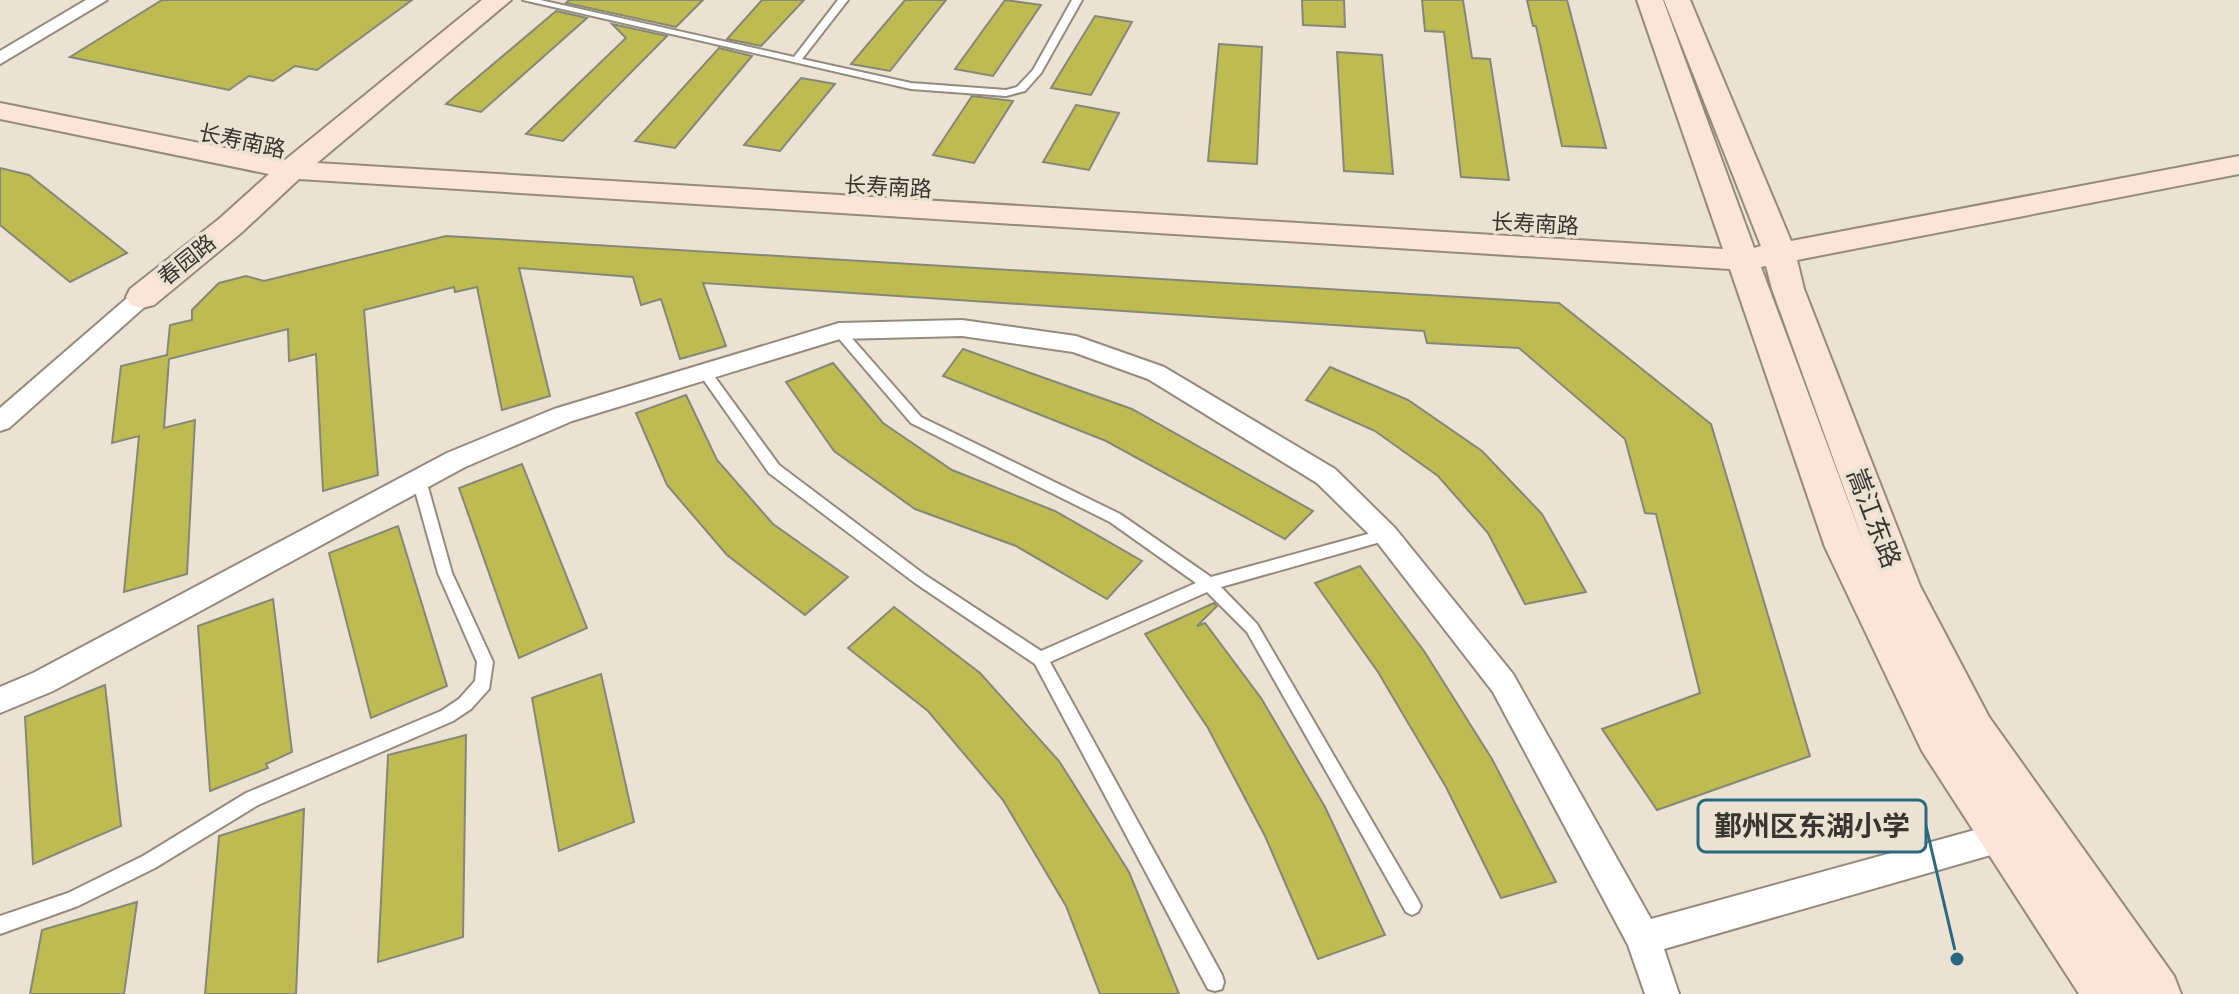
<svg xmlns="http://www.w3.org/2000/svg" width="2239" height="994" viewBox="0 0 2239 994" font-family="Cabin,'Noto Sans SC',sans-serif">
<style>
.building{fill:#bdbb52;stroke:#878778;stroke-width:2}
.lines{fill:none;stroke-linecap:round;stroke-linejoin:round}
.lane-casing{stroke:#948b7d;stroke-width:4}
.street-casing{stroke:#948b7d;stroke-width:4}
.secondary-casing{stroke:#948b7d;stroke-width:4}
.lane{fill:#fff;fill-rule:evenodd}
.street{fill:#fff;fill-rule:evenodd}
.secondary{fill:#fbe5d8;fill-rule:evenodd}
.labels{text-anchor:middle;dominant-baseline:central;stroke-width:7;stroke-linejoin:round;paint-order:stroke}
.far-street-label{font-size:22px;fill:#39352f;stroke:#ebe2d3}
.street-label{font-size:26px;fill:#39352f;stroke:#ebe2d3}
.leader{fill:none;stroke:#29687e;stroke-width:3}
.callout-dot{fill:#29687e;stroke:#ebe2d3;stroke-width:3}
.callout{fill:#ebe2d3;stroke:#29687e;stroke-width:3}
.callout-label{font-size:28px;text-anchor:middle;font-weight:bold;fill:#39352f}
</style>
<rect width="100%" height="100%" fill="#ebe2d3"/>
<g class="building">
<path d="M162,0h250l-95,70 -22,-4 -22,15 -24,-5 -20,14 -159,-33z"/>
<path d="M569,0h134l-27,27 -110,-24z"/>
<path d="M762,0h42l-43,46 -34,-7z"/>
<path d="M905,0h41l-56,71 -39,-7z"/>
<path d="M1005,0l36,5 -48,71 -38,-7z"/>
<path d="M1302,0h42l1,27 -42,-2z"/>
<path d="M1422,0h41l9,58 18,1 19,121 -48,-3 -17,-145 -19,-1z"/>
<path d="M1527,0h40l39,148 -44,-2 -26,-120h-3z"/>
<path d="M556,11l31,7 -106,94 -35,-8z"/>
<path d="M1095,16l37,6 -41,73 -40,-7z"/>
<path d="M612,24l55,12 -104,105 -37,-7 100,-96z"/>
<path d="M1219,44l43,3 -5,117 -49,-3z"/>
<path d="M719,48l33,8 -77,92 -40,-7z"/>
<path d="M1337,52l45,3 11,119 -49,-3z"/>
<path d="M801,78l34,6 -55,67 -36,-6z"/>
<path d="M972,96l41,5 -39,62 -41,-8z"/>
<path d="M1076,105l43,8 -30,57 -46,-8z"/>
<path d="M0,168l29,7 98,78 -57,29 -70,-57z"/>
<path d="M446,236l1113,67 152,121 99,332 -153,54 -55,-81 98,-36 -44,-179 -11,-1 -20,-74 -106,-91 -92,-5 -3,-12 -721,-48 23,63 -46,13 -19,-60 -20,6 -8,-28 -114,-9 31,128 -48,14 -25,-123 -22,5 -1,-5 -90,23 14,165 -55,16 -7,-137 -27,7 -1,-32 -119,30 -5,69 31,-8 -8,154 -63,18 15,-156 -27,7 9,-77 46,-11 3,-30 22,-5v-10l27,-27 27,-7 18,5z"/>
<path d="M963,349l169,60 181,102 -28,28 -179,-98 -163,-65z"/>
<path d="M833,363l50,60 69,47 103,41 87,50 -35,38 -91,-53 -101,-37 -81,-58 -48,-69z"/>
<path d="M1330,367l78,33 74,51 60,63 44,78 -61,12 -37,-71 -50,-57 -63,-45 -69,-31z"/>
<path d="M686,395l31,65 56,64 75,53 -43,38 -78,-60 -60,-70 -31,-72z"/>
<path d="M522,464l65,164 -68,30 -60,-170z"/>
<path d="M398,526l49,160 -76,32 -42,-165z"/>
<path d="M1360,566l64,85 68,108 64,123 -55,16 -55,-111 -68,-115 -63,-89z"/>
<path d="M273,599l19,153 -26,12 2,4 -58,23 -12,-165z"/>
<path d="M1214,603l3,3 -20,20 8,-3 56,75 64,109 60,128 -67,24 -53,-123 -57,-108 -63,-94z"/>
<path d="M894,607l86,66 79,88 70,111 50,122h-79l-34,-88 -63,-106 -75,-89 -80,-63z"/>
<path d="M601,674l33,148 -75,29 -27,-153z"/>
<path d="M105,685l16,141 -88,38 -8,-147z"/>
<path d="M466,735l-3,202 -85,25 10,-207z"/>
<path d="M304,809l-8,185h-91l14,-158z"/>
<path d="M137,902l-13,92h-94l12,-64z"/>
</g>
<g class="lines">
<defs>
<g id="lane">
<path d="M523,0h17l254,57 44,-57h10l-46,59 109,24 95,7 11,-3 16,-17 39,-70h10l-41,73 -16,18 -19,5 -95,-7z"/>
<path d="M839,327l4,1 78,89 199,97 91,63 175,-48 5,2 2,4 -2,4 -170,48 36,37 161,276 3,6 -3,6 -6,3 -6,-3 -159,-280 -40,-40 -157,70 172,313 2,7 -2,7 -7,2 -7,-2 -173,-325 -120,-81 -146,-110 -71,-101 1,-3h10l70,96 146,110 116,76 155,-68 -86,-61 -199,-99 -76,-89 -2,-3 2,-3z"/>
<path d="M419,475l7,5 26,93 41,89 -4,27 -18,20 -18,12 -195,84 -103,63 -77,38 -78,28v-18l68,-23 75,-37 103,-63 195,-82 18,-12 16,-18 2,-19 -39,-89 -26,-93z"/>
</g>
<g id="street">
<path d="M86,0h21l-107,64v-13z"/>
<path d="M142,290l8,2 3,5 -3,5 -141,126 -9,3v-23l134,-116z"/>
<path d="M962,320l114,16 88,31 171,102 60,59 118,146 138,245 353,-97 11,4 5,11 -5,11 -351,101 15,45h-34l-17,-49 -135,-253 -116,-150 -60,-59 -169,-104 -75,-27 -111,-16 -122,3 -268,82 -107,46 -412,224 -53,22v-26l33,-14 414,-220 107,-44 285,-86z"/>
</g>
<path id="secondary" d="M482,0h29l-194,163 1406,86 -86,-249h26l91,248 7,-2 -97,-246h26l101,241 448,-85v18l-442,86 7,29 116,297 69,131 185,259 7,18h-102l-157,-243 -97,-204 -95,-278 -1431,-90 -58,54 -87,72 -12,3 -12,-3 -4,-8 4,-8 89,-70 50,-45 -269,-55v-16l285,57zM1766,266l6,23 94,260 -105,-282z"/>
</defs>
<use href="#lane" class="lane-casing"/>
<use href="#street" class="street-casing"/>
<use href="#secondary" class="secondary-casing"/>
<use href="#lane" class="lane"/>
<use href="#street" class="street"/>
<use href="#secondary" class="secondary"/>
</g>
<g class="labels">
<g class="far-street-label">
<text transform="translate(242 141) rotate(12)">长寿南路</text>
<text transform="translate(888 187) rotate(3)">长寿南路</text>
<text transform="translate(1535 224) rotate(3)">长寿南路</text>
<text transform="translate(187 260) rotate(-39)">春园路</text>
</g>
<g class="street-label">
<text transform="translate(1874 518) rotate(69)">嵩江东路</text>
</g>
</g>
<path class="leader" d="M1957 959L1926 826"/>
<circle class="callout-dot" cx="1957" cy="959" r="8"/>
<rect class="callout" x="1698" y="800" width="228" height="52" rx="8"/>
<g class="callout-label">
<text x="1812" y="836">鄞州区东湖小学</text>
</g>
</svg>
